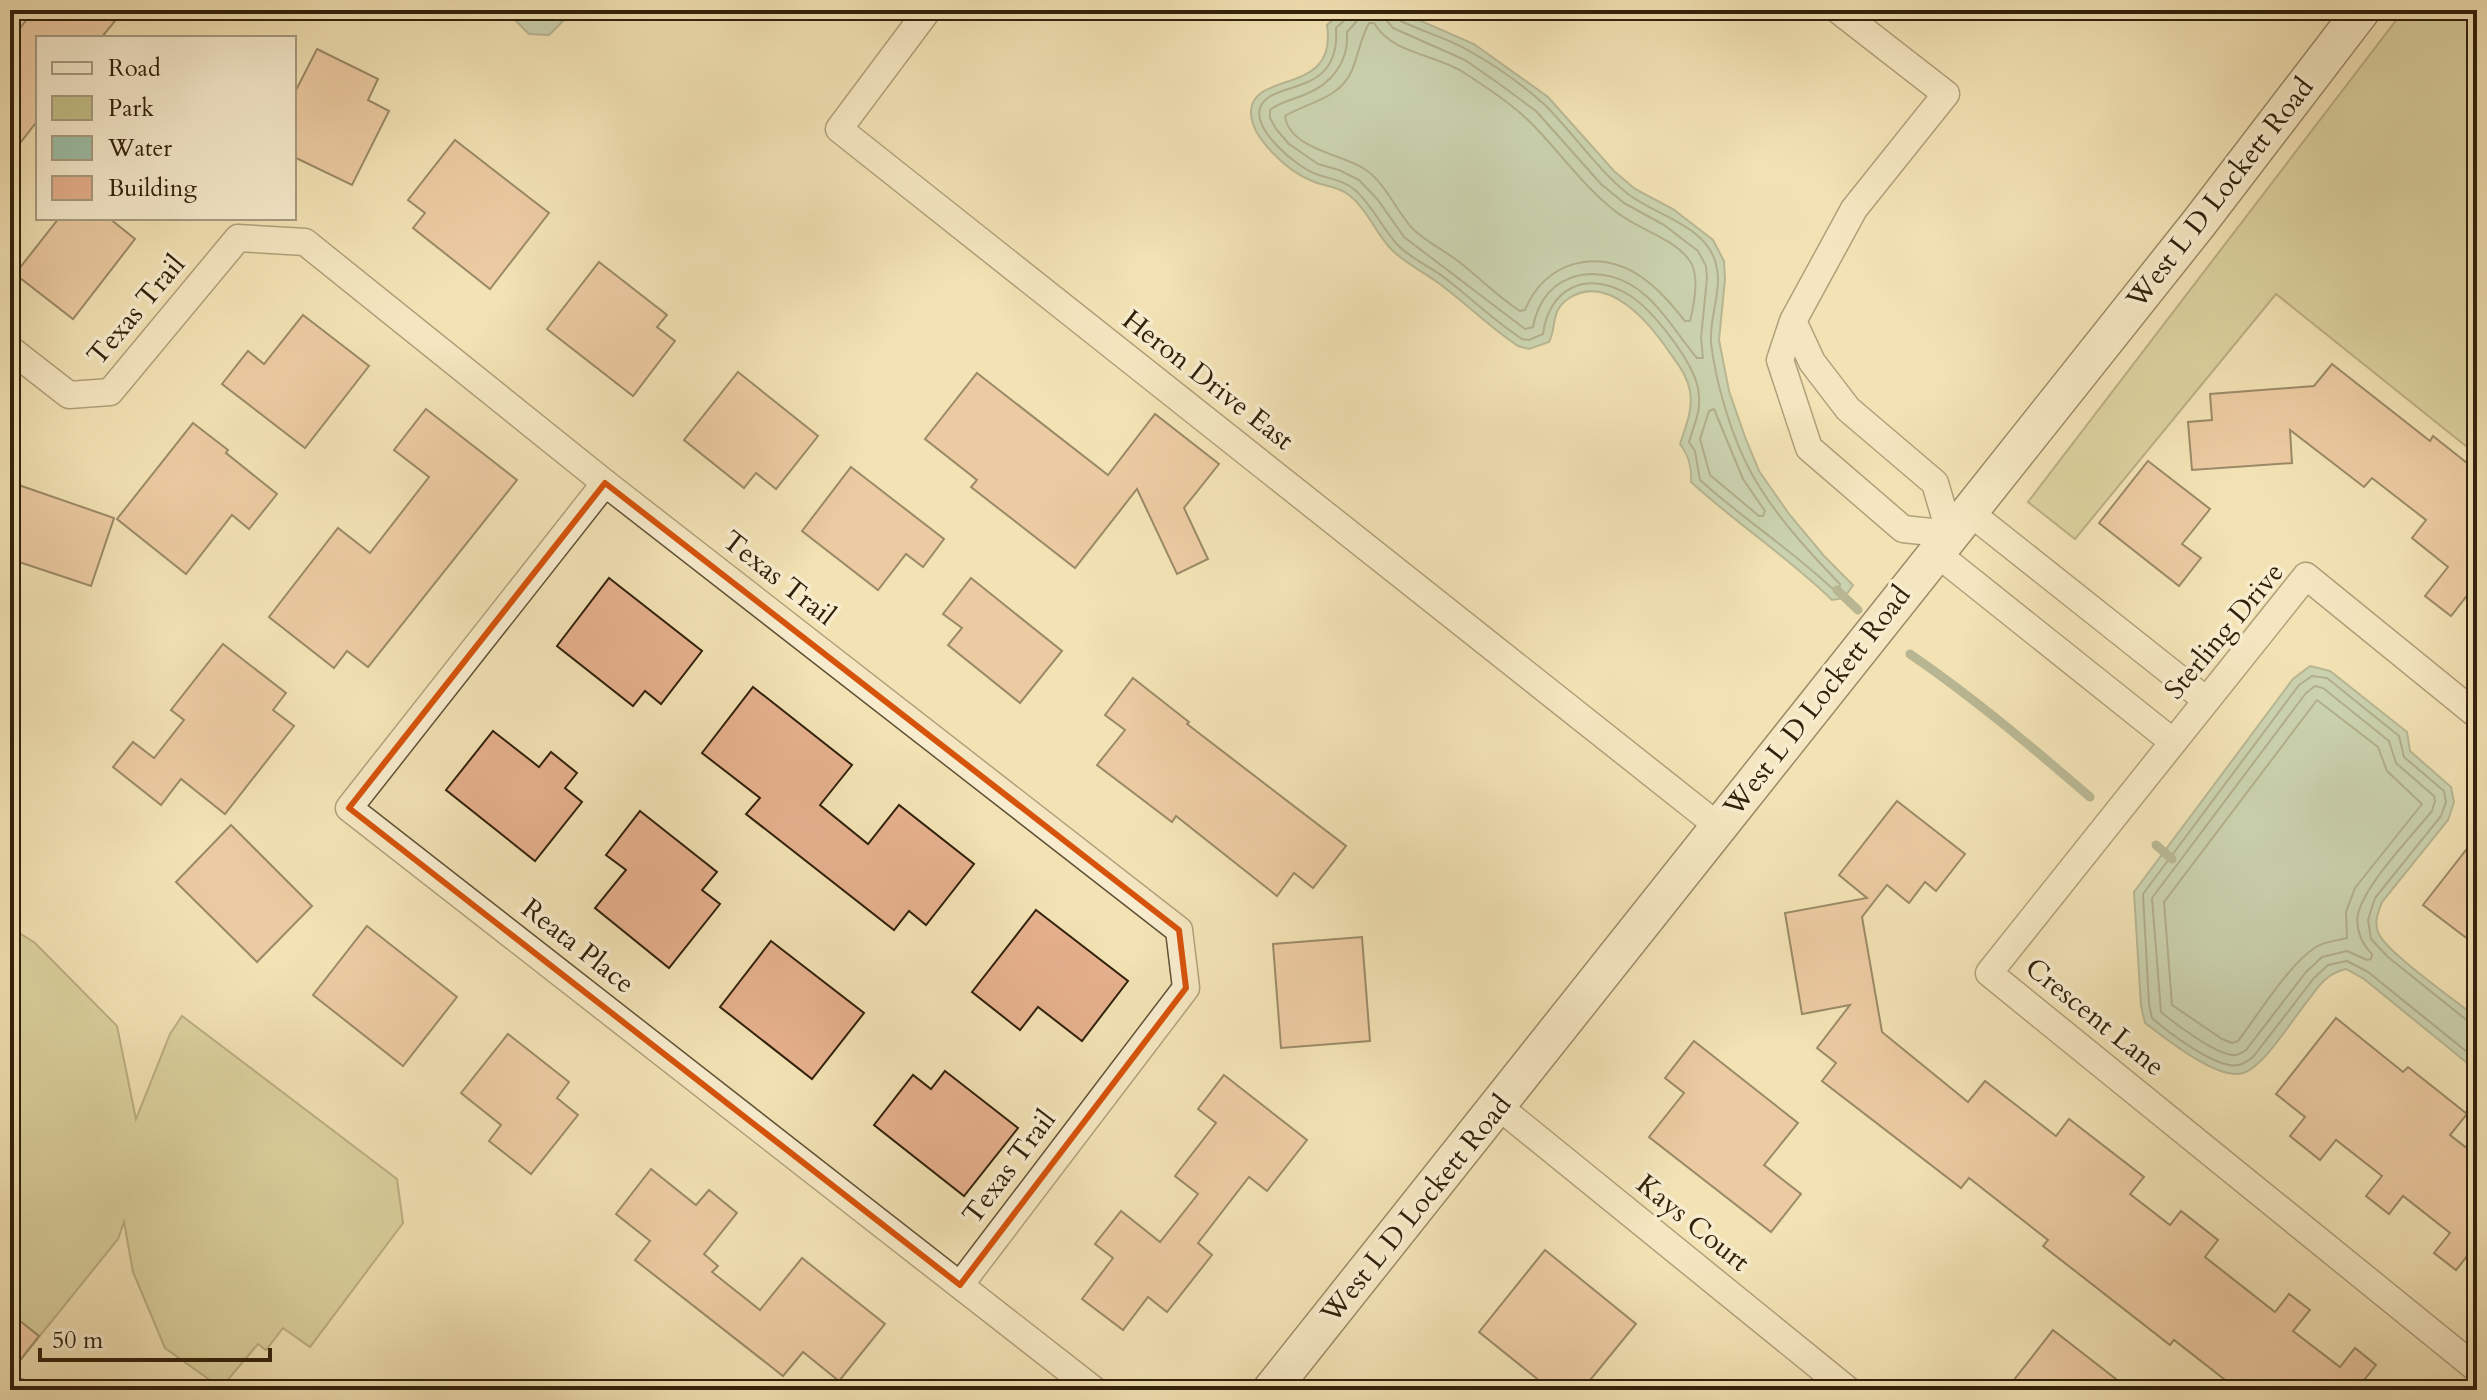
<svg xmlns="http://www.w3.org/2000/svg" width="2487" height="1400" viewBox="0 0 2487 1400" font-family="Cardo,serif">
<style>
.green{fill:#c2c187;stroke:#7a7149;stroke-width:2}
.water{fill:#9cbfa8;stroke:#718069;stroke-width:2}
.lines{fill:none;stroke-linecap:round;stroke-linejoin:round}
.shore{stroke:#66705a;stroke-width:2}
.stream{stroke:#718069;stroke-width:9}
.building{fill:#e6b08d;stroke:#31210b;stroke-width:2}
.lane-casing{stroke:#615135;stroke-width:15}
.street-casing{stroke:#615135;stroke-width:29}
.secondary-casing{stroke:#31210b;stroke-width:39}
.lane{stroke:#f7ecce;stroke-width:12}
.street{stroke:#f7ecce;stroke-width:26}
.secondary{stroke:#f7ecce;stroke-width:36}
.marked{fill:none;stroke:#d6530c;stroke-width:6;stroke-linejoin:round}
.labels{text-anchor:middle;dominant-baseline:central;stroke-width:7;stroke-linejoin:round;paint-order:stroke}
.street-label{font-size:28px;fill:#31210b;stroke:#f7ecce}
</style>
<rect width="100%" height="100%" fill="#f2e2b4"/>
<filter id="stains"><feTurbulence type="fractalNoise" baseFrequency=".0025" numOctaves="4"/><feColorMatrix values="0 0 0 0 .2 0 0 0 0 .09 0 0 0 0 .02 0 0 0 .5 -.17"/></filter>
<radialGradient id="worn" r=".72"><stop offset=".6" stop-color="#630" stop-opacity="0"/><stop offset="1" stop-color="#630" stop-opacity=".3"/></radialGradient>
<g class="green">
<path d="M2404,10h73v445l-201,-161 -201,245 -47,-37z"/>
<path d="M10,927l25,16 82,83 19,93 34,-85 12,-18 215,163 6,44 -93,124 -27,-19 -17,22 -8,-6 -37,44 -56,-40 -32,-76 -9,-50 -6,17 -100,124 -8,-6z"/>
</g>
<g class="water">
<path d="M517,10h57l-25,25 -20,-1 -13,-13z"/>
<path d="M1344,10h52l78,34 74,53 66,74 21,18 38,20 40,31 11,21 1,18 -6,61 10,51 16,46 14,34 30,43 35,42 29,29 -9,13 -12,2c-44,-43 -95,-76 -141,-118 1,-15 -2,-26 -11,-38 6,-19 13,-33 10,-53 -3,-16 -11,-25 -20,-38 -19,-28 -62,-82 -102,-54 -18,12 -11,28 -19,43l-20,7 -11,-3c-29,-19 -53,-44 -81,-64 -15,-11 -32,-19 -45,-32 -17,-17 -25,-43 -46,-57 -10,-7 -23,-7 -34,-12 -23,-9 -63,-44 -61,-71 4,-40 87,-14 76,-85z"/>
<path d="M2310,666l20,5 77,61 3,19 41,36 3,15 -6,18 -66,82c-4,11 -8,19 -4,30 6,19 80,70 99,86v53l-113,-92 -18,-10c-18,4 -26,15 -37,30 -15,18 -45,68 -66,74 -25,8 -78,-35 -98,-50l-4,-17 -7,-114 159,-213z"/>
</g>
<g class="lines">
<g class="shore">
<path d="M1349,10l-2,8 -11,10c5,72 -66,50 -76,80 -7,23 37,59 56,66 13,5 28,6 39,16 17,15 26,36 41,53 13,15 33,23 49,35 26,20 49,43 77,61l7,1 14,-6c6,-46 44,-65 86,-39 24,15 63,65 69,93 4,23 -3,33 -9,54l6,9 5,29c43,39 92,70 134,110h5l1,-6c-32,-33 -65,-69 -87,-108 -21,-37 -37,-92 -42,-133 -2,-26 12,-54 5,-79 -9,-38 -61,-49 -88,-70 -32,-26 -54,-60 -83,-89 -21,-19 -49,-39 -74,-53 -22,-14 -49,-20 -72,-32l-4,-10"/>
<path d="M1359,10l-3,12 -9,10c2,30 -15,52 -43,63 -12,5 -24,7 -34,15v8l6,11 13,15 29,20 21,6 20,10 19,20 26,37 121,92 8,-2c10,-58 71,-68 112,-32 21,18 34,42 52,63h6l-2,-20 6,-60 -1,-12 -8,-15 -34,-26 -40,-22 -23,-19 -65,-73 -38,-28 -33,-23 -72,-32 -6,-7 -2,-11"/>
<path d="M1369,23h5c18,31 61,31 89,49 23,15 49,32 68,51 29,29 52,63 84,88 23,19 58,26 75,50 10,15 4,44 0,60h-5c-13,-16 -27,-33 -45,-45 -43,-29 -96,-14 -115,34l-5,1c-22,-14 -41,-34 -62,-50 -14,-11 -32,-19 -45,-32 -18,-19 -27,-47 -50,-61 -23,-14 -74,-20 -78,-52 23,-14 55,-17 67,-46 7,-17 8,-30 17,-47z"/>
<path d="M1714,409l29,70 22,32 -2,5h-4l-49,-41 -10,-36 9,-28z"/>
<path d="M2315,686l8,2 66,53 7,22 38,33 1,5 -3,10c-21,26 -67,73 -74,103 -3,15 4,30 14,40l-1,5 -4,1 -20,-9 -25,6 -16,15 -60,78c-4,3 -7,5 -12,5 -16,1 -60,-32 -73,-43l-9,-114 154,-205z"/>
<path d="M2317,700l61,47 9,24 35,33 -67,84 -9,24 1,26c-10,3 -22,3 -31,9 -27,17 -58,68 -78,94l-6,2 -10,-4 -50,-34 -8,-103z"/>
<path d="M2477,1023l-8,-1 -81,-65 -17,-18 -3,-19 7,-22 66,-82 5,-14 -2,-11 -40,-34 -5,-21 -72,-58 -15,-2 -13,9 -156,209 6,110 3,14c17,15 55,43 77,47 10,2 16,-2 24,-8l61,-79 14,-13 19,-4 21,11 109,88"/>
</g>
<g class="stream">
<path d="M1837,590l21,20"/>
<path d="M1910,654c64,44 122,93 180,143"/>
<path d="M2156,845l16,14"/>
</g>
</g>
<g class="building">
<path d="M34,10h90l-23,28h-63v82l-28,36v-115z"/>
<path d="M317,49l61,30 -10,21 21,11 -37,74 -58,-28v-63z"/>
<path d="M455,140l94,73 -59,76 -77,-61 12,-15 -17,-13z"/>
<path d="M59,218h50l26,21 -62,80 -58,-45z"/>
<path d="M599,262l68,53 -10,12 18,14 -42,55 -86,-67z"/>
<path d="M303,315l66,51 -64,82 -83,-64 26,-33 16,13z"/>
<path d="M2332,364l98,77 3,-5 44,35v135l-11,-9 -15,19 -26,-20 23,-29 -36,-29 14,-18 -54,-42 -8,9 -74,-57 2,33 -100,7 -4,-48 24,-2 -2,-26 104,-8z"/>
<path d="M738,372l80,64 -42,53 -20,-16 -12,15 -60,-48z"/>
<path d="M977,373l131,102 47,-61 64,50 -35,44 24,51 -31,15 -40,-85 -62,79 -104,-81 6,-7 -52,-41z"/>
<path d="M426,409l91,71 -149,187 -21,-16 -13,17 -65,-51 69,-89 32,25 59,-76 -35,-27z"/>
<path d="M193,423l35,27 -2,3 51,41 -28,35 -17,-14 -46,59 -69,-55z"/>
<path d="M2148,461l62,48 -28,35 19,14 -22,28 -80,-63z"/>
<path d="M851,467l93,72 -21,28 -17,-13 -28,36 -76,-59z"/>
<path d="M10,482l104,36 -23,68 -81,-27z"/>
<path d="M609,578l93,73 -41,53 -16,-13 -12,15 -76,-60z"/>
<path d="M971,578l91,73 -42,52 -72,-58 14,-17 -19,-14z"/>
<path d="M223,644l63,49 -13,17 21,16 -69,88 -44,-35 -20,26 -48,-38 20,-25 21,16 30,-38 -13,-10z"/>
<path d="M1133,678l56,44 -2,2 159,122 -33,42 -19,-15 -17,23 -101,-80 -4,6 -75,-57 28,-35 -20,-15z"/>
<path d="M753,687l99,78 -32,40 48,39 31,-39 75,59 -48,61 -17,-14 -15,19 -148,-116 14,-16 -58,-45z"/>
<path d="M493,731l46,36 12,-15 26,21 -12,15 17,14 -47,59 -89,-71z"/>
<path d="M1897,801l68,53 -29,37 -11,-9 -16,21 -22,-18 -25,32 20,115 86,70 17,-21 71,55 13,-17 75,58 -14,17 40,31 11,-14 37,29 -13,17 70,55 14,-18 21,16 -17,21 47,36 15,-19 21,17 -15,19 8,6h-131l-64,-50 -4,5 -127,-99 5,-6 -79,-62 -8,10 -139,-107 14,-18 -19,-15 33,-43 -48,9 -17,-101 82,-15 -28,-23z"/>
<path d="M640,811l77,61 -15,18 18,14 -51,64 -74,-60 31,-38 -20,-15z"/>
<path d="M231,825l81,81 -55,56 -81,-80z"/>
<path d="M2477,836v110l-54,-41z"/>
<path d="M1036,910l92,71 -46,60 -44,-34 -18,23 -48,-38z"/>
<path d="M367,926l90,71 -54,69 -90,-71z"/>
<path d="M1362,937l8,104 -89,7 -8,-104z"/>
<path d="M771,941l93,72 -52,66 -92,-72z"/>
<path d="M2336,1018l67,54 5,-5 59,47 -17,21 27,21v98l-5,-4 -16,20 -22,-17 16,-20 -47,-37 -14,18 -23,-18 16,-20 -46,-36 -16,20 -30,-24 15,-19 -29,-23z"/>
<path d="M508,1034l61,48 -12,16 21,17 -47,59 -42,-33 12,-16 -40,-32z"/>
<path d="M1694,1041l104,82 -34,42 37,29 -30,38 -122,-95 35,-44 -19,-15z"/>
<path d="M945,1071l73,57 -54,68 -90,-71 39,-50 18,14z"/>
<path d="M1224,1075l83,65 -40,51 -18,-14 -51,66 14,12 -45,57 -19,-15 -25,33 -41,-31 31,-41 -18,-14 26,-33 39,31 38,-48 -23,-18 41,-53 -18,-14z"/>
<path d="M651,1169l45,36 13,-15 28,23 -33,41 14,12 -6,6 48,38 42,-52 83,66 -46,57 -36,-29 -20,24 -148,-116 15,-19 -34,-27z"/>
<path d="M1545,1250l91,74 -54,66h-31l-72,-58z"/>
<path d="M10,1313l29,23 -29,37z"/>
<path d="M2053,1330l77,60h-124z"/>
</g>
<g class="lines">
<defs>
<path id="lane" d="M10,1382l25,8"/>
<g id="street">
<path d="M928,10l-89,119 879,697"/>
<path d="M1793,321l19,41 36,47 87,74 15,51 -47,-5 -94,-81 -29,-88 13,-39 61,-112 92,-115 -108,-84"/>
<path d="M10,349l59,46 41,-3 128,-154 67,4 300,241 574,447 7,58 -226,297"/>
<path d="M605,483l-256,325 745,582"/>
<path d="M1968,511l238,189"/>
<path d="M1935,552l238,190"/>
<path d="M2477,715l-171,-139 -317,397 488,396"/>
<path d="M1498,1106l350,284"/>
</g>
<path id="secondary" d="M1271,1390l928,-1167 163,-213"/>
</defs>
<use href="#lane" class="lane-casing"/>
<use href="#street" class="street-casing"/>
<use href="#secondary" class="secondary-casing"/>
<use href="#lane" class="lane"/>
<use href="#street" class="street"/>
<use href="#secondary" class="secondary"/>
</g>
<path d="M0 0H2487V1400H0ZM605,483l574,447 7,58 -226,297 -611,-477z" fill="#f2e2b4" fill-opacity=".55" fill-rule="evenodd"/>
<path class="marked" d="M605,483l574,447 7,58 -226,297 -611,-477z"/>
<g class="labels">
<g class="street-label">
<text transform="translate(2220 193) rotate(-52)">West L D Lockett Road</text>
<text transform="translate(136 310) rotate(-50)">Texas Trail</text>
<text transform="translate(1208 380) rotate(38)">Heron Drive East</text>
<text transform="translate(779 578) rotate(38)">Texas Trail</text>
<text transform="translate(2224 631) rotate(-50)">Sterling Drive</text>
<text transform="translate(1817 701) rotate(-52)">West L D Lockett Road</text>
<text transform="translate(578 946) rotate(38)">Reata Place</text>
<text transform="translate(2095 1017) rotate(39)">Crescent Lane</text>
<text transform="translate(1009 1167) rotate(-53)">Texas Trail</text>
<text transform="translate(1416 1209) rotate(-51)">West L D Lockett Road</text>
<text transform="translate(1693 1223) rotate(39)">Kays Court</text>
</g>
</g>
<rect width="2487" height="1400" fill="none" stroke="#f2e2b4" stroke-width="40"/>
<rect x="12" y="12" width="2463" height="1376" fill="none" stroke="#31210b" stroke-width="4"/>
<rect x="20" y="20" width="2447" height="1360" fill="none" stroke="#31210b" stroke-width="2"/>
<rect x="36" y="36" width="260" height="184" fill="#f7ecce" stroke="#a89b80" stroke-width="2"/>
<rect x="52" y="62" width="40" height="12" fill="#f7ecce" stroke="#a89b80" stroke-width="2"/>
<text x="108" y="76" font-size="24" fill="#31210b">Road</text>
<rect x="52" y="96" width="40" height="24" fill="#c2c187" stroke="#a89b80" stroke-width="2"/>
<text x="108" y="116" font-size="24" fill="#31210b">Park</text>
<rect x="52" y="136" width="40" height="24" fill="#9cbfa8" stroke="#a89b80" stroke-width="2"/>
<text x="108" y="156" font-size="24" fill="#31210b">Water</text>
<rect x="52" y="176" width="40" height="24" fill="#e6b08d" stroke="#a89b80" stroke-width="2"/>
<text x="108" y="196" font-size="24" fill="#31210b">Building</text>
<path d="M40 1348v12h230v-12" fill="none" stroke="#31210b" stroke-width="4"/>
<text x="52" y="1348" font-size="24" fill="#31210b" stroke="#f7ecce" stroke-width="6" paint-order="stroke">50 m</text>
<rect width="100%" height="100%" filter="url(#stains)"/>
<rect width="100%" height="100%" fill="url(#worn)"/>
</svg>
